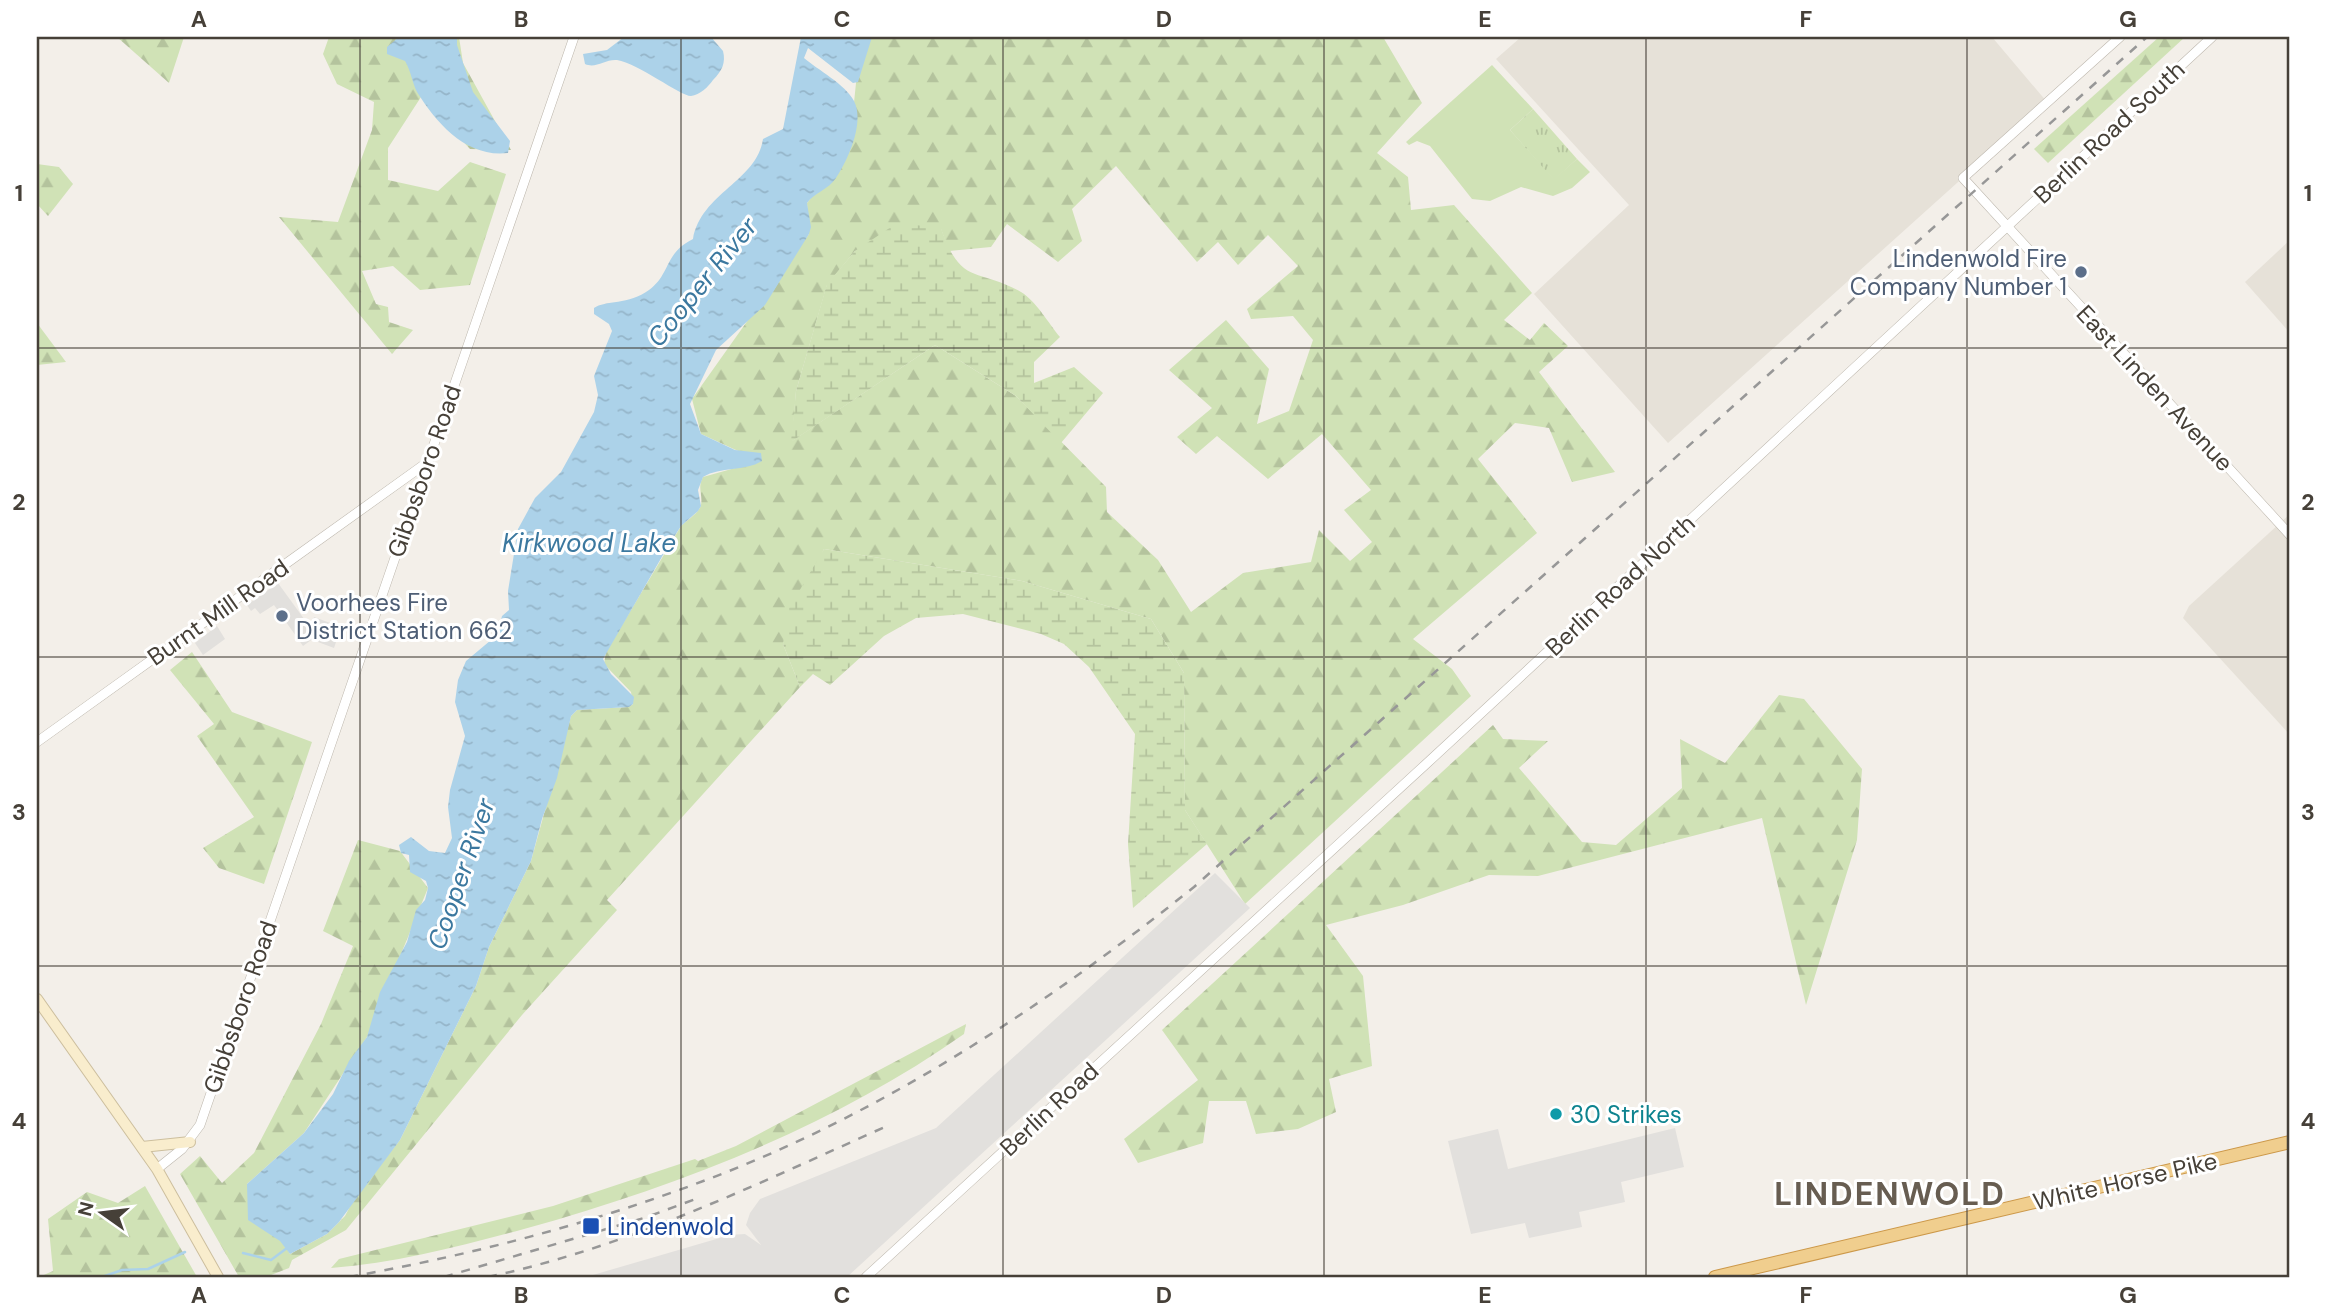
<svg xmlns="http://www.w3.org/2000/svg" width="2327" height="1314" viewBox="0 0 2327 1314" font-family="'DM Sans',sans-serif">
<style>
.residential{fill:#e6e1d8}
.grass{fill:#d0e2b6}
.forest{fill:url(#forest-firs);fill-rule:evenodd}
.wetland{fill:url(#wetland-marsh)}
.park{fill:url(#park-tufts)}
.parking{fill:#e2e0dd}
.water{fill:url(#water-ripples)}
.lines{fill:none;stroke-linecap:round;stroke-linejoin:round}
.stream{stroke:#acd2e9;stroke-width:2.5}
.tertiary-casing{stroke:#bdb7ad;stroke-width:10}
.secondary-casing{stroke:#cdbf9e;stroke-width:12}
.trunk-casing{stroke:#cc9849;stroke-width:14}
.tertiary{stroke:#fff;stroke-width:9}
.secondary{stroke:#f9edcd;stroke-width:10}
.trunk{stroke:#f0ce8e;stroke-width:12}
.rail{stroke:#979797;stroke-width:2.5;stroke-dasharray:9 9;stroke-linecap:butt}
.grid{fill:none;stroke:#464038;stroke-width:2;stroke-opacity:0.55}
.service-dot{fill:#5c6f8a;stroke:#fff;stroke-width:2.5}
.culture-dot{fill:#0f9aa8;stroke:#fff;stroke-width:2.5}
.transit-dot{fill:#1a4fb4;stroke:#fff;stroke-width:2.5}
.labels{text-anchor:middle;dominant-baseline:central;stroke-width:6;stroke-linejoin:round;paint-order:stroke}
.street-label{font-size:24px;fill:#464038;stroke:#fff}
.service-label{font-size:24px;fill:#4e5e75;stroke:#fff;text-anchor:end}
.culture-label{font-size:24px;fill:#0d838f;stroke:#fff;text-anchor:start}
.transit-label{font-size:24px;fill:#164399;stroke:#fff;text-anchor:start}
.water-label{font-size:26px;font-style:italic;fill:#3b789f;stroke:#fff}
.district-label{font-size:32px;font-weight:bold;letter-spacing:2px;fill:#675d51;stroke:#fff}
.neatline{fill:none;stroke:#464038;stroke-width:2.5}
.grid-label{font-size:23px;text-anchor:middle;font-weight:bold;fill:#464038}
</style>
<defs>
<pattern id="forest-firs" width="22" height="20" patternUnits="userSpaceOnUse" patternTransform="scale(1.75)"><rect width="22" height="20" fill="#d0e2b6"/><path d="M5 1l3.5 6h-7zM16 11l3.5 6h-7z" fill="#b4c39d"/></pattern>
<pattern id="wetland-marsh" width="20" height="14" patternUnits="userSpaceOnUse" patternTransform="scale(1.75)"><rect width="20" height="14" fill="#d0e2b6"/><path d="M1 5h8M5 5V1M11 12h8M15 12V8" fill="none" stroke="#b4c39d"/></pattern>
<pattern id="park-tufts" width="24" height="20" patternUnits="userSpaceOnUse" patternTransform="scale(1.75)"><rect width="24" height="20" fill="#d0e2b6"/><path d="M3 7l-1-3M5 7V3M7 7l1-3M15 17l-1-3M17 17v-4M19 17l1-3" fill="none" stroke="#b4c39d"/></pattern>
<pattern id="water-ripples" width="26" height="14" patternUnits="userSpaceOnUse" patternTransform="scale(1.75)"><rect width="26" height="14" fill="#acd2e9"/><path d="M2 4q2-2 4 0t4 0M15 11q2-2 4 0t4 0" fill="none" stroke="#95b5c9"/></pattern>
</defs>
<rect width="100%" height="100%" fill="#f3efe9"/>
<g class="residential">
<path d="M1521,37h471l55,65 -379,341 -134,-149 95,-89 -133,-146z"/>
<path d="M2290,240v93l-45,-51z"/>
<path d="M2290,514v221l-107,-117 6,-12z"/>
</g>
<path class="grass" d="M1492,65l41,44 -23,21 44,49 23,-20 13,13 -18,16 -19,8 -32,-9 -31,14 -18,-2 -42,-53 -13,-5 -8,4 -3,-3z"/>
<g class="forest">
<path d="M117,37h67l-15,46z"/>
<path d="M329,37h130l4,26 48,87 -41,-1 -49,-52 -33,51v32l50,11 32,-29 36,12 -36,111 -50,5 -27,-24 -31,5 14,33 12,3 1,15 24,8 -21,24 -113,-137 59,5 34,-92 2,-28 -37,-18 -14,-30z"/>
<path d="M870,37h513l39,66 -45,50 31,24 3,33 43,-5 78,88 -28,27 26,20 14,-17 24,23 -29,26 76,100 -43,10 -23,-54 -34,-5 -37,36 59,74 -124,106 39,30 19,27 -226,208 -60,-94 -1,-137 -33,-54 -129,-38 -198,-32 -41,95 17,43 -193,213 10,10 -95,105 -176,215 -54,30 -3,8 -23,9h-27l-59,-103 20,-18 22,27 32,-30 67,-129 32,-78 -30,-15 35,-91 42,11 28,37 -61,149 -63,96 -57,51 43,70 37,-20 18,-18 10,-19 45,-57 76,-154 13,-39 42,-86 40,-145 6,-6 52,-3 4,-3 -2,-12 -27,-28 2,-12 75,-126c5,-5 18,-13 20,-21 2,-11 -4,-17 2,-28l57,-16 -59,-27 -9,-35 117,-165 -2,-31 42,-52 7,-68zM1116,166l81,96 21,-20 20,23 30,-30 30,31 -51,43 4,10 42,-3 20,24 -24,71 -32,13 12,-55 -43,-49 -57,50 43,38 -35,29 19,17 21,-18 51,43 54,-45 49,56 -27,20 28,32 -22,19 -31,-31 -8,32 -68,11 -52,39 -33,-52 -51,-48 -1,-25 -90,-91 -81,-51 -143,96 4,-50 31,-106 28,-34 86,-22 8,22 42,-4 16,-23 51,38 24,-21 -10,-32z"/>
<path d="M2159,37h26l-137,126 -14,-14z"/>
<path d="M37,164l22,3 14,17 -25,32 -11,-12z"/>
<path d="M37,323l29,39 -29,3z"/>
<path d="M192,652l40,60 80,30 -48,142 -45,-16 -16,-20 51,-31 -57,-81 17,-12 -44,-54z"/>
<path d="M1779,695l25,4 58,70 -5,71 -51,165 -44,-187 -224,58 -49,-1 -86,30 -77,20 37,51 9,90 -43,13 7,33 -38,17 -42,5 -10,-33h-37l-6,42 -65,20 -14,-24 74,-59 -36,-50 331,-305 10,14 45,2 -29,27 63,74 34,3 66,-57 -2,-49 45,24z"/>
<path d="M966,1024l-2,10c-132,93 -286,152 -440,195 -64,17 -127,34 -193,39l8,-9 214,-53 142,-47 3,2 38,-15z"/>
<path d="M145,1186l52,91h-158l14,-6 -5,-52 39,-27 31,11z"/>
</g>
<g class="wetland">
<path d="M897,223l44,5c20,59 36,39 80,64 15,9 28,32 39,45l-26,25v21l40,-16 29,26 -42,50 -45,-47 -81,-51 -144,97 5,-51 31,-107 28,-33z"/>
<path d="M824,549l198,32 129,38 33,54 1,137 22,34 -74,64 -5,-64 7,-110 -46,-67 -25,-23 -23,-10 -78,-20 -47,4 -32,18 -54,49 -17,-11 -13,13 -17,-43 5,-34z"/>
</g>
<path class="park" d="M1533,109l44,50 -23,21 -44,-50z"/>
<g class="parking">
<path d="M278,583l29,40h5l2,-6 27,10 -7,21 -16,-6v-7l-15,11 -29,-41 -14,9 -5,-6 -4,3 -4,-6z"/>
<path d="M217,626l8,13 -22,16 -8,-12z"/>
<path d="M1215,873l35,35 -403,369h-261l144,-42 15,-1 16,11 -15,-20 4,-12 10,-14 176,-71z"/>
<path d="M1675,1128l9,39 -63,15 4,20 -46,10 3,15 -53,11 -4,-15 -54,11 -23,-93 50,-12 10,40z"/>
</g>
<g class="water">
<path d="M399,37h58v8l16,47 37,49 -2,12c-41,5 -71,-29 -91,-61 -5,-10 -6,-21 -12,-31l-18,-7v-7z"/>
<path d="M624,37h87l12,14c3,12 -1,20 -10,29 -5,7 -13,15 -22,16 -11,0 -53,-33 -74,-36 -12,-1 -21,9 -32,4l-2,-10 24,-4z"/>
<path d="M801,37h71l-14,45 -5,1 -45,-35 -4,10c14,12 41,26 50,43 11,21 -6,59 -18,77 -8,12 -21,14 -29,25l4,24 -2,7 -44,71 -49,45 -26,54 11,30 34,16 26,3 1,8c-18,11 -41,5 -59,16l-5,13 3,16 -3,5 -17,15 -14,22 -64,111 8,15 23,23 -1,7 -4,3 -52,3 -6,6 -14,62 -15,41 -11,42 -42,86 -13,39 -76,154 -61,82 -12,12 -37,20 -10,-13 -32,-21 -1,-36 57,-51 29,-39 16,-33 18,-24 13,-45 27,-50 9,-32 9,-10 3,-12 -2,-7 -16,-9 -1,-17 -8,-2 -2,-8 12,-8 18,14 16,2 7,-15 -4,-31 2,-17 15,-54 -10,-34 3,-22 8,-19 31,-26 5,-19 7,-6 -1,-19 10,-62 17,-31 26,-26 33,-60 4,-17 -4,-19 18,-45 -3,-7 -15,-10v-6c11,-8 35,-3 55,-18 22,-16 15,-37 44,-51 8,-46 64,-58 70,-100l20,-10z"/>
</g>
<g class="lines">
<g class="stream">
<path d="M243,1253l28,7 16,-12"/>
<path d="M102,1277l20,-7 26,-1 37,-17"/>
</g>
<defs>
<g id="tertiary">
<path d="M2120,37l-157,141 327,357"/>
<path d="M37,742l388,-278"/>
<path d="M157,1169l25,-20 18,-24 374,-1088"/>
<path d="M866,1277l559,-512 787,-728"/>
</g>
<g id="secondary">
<path d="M37,999l120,170 61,108"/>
<path d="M142,1147l48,-5"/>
</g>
<path id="trunk" d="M1715,1277l575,-135"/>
</defs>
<use href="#tertiary" class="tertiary-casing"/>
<use href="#secondary" class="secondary-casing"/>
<use href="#trunk" class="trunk-casing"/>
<use href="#tertiary" class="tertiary"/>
<use href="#secondary" class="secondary"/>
<use href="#trunk" class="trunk"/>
<g class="rail">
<path d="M349,1277c122,-22 241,-53 357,-97 178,-67 340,-175 488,-293l953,-850"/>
<path d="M444,1277l203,-60 54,-20"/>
<path d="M488,1277c140,-30 269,-93 399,-151"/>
</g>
</g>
<path class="grid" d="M360,37v1240M681,37v1240M1003,37v1240M1324,37v1240M1646,37v1240M1967,37v1240M37,348h2253M37,657h2253M37,966h2253"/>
<g class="service-dot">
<circle cx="2081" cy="272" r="7"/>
<circle cx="282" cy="616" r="7"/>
</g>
<circle class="culture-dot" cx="1556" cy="1114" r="7"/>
<rect class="transit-dot" x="582" y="1217" width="18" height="18" rx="3.5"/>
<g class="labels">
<g class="street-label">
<text transform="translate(2109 132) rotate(-43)">Berlin Road South</text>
<text transform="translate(2155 388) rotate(47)">East Linden Avenue</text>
<text transform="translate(424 471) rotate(-71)">Gibbsboro Road</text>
<text transform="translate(1620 585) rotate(-43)">Berlin Road North</text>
<text transform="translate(218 612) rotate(-35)">Burnt Mill Road</text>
<text transform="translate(240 1007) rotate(-71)">Gibbsboro Road</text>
<text transform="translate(1049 1109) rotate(-43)">Berlin Road</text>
<text transform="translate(2125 1181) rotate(-13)">White Horse Pike</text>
</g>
<g class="service-label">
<text x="2067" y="258">Lindenwold Fire<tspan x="2067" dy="28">Company Number 1</tspan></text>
<text x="296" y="602" text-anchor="start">Voorhees Fire<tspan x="296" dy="28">District Station 662</tspan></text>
</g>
<g class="culture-label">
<text x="1570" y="1114">30 Strikes</text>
</g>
<g class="transit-label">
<text x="607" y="1226">Lindenwold</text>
</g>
<g class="water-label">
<text transform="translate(702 282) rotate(-51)">Cooper River</text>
<text x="589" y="543">Kirkwood Lake</text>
<text transform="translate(461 874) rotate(-71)">Cooper River</text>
</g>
<g class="district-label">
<text x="1890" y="1194">LINDENWOLD</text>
</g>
</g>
<rect width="2327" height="1314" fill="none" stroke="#ffffff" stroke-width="77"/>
<g transform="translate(102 1213) rotate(284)" stroke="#ffffff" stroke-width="5" paint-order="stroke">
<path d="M0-5L12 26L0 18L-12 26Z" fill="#464038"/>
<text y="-10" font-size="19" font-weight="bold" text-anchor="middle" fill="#464038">N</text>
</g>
<rect x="38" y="38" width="2250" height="1238" class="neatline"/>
<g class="grid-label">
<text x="199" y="27">A</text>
<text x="521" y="27">B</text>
<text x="842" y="27">C</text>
<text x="1164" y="27">D</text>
<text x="1485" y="27">E</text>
<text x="1806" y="27">F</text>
<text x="2128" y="27">G</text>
<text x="19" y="201">1</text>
<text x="2308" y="201">1</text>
<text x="19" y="510">2</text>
<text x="2308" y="510">2</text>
<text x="19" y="820">3</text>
<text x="2308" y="820">3</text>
<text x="19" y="1129">4</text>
<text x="2308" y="1129">4</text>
<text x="199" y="1303">A</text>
<text x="521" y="1303">B</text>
<text x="842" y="1303">C</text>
<text x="1164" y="1303">D</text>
<text x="1485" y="1303">E</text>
<text x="1806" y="1303">F</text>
<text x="2128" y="1303">G</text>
</g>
</svg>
